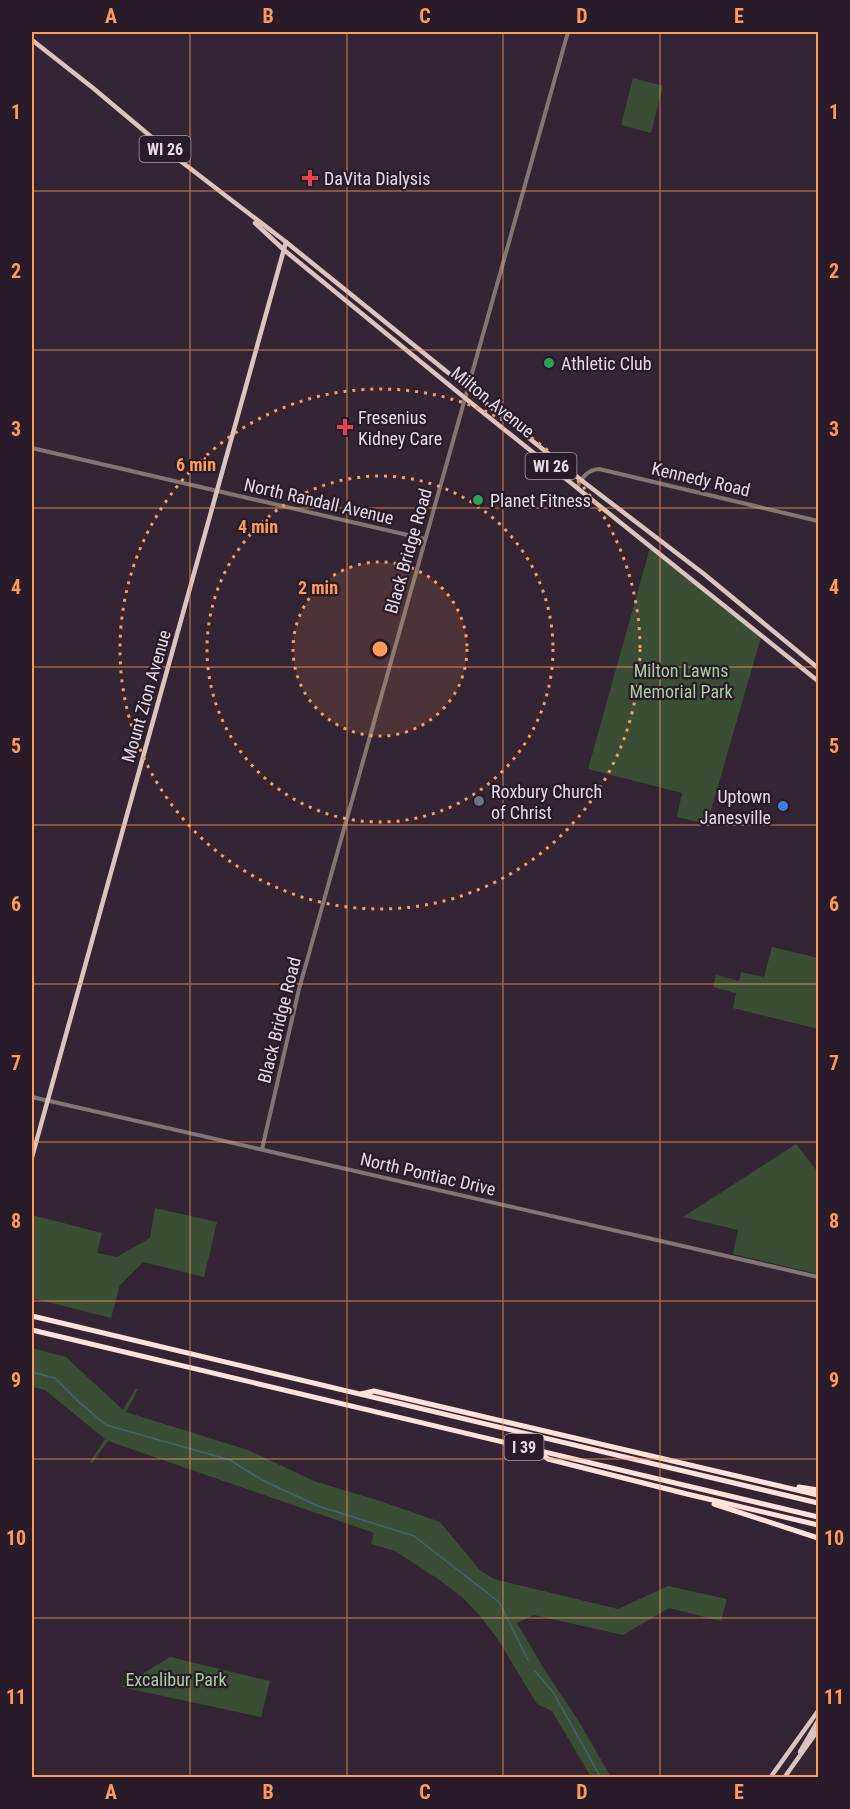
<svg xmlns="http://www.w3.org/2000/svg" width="850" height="1809" viewBox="0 0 850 1809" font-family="'Roboto Condensed',sans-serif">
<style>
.green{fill:#3a4e35}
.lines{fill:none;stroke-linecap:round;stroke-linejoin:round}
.stream{stroke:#3e6574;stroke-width:1.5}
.minor{stroke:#827674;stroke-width:4}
.major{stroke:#dbc3bf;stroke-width:4.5}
.highway{stroke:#ffe1dc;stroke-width:5}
.grid{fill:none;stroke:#fe9b59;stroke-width:1.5;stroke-opacity:0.55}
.ring{fill:none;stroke:#fe9b59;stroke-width:3;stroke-dasharray:3 6}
.health-dot{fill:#e0444e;stroke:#291b29;stroke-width:2}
.leisure-dot{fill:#2e9e5b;stroke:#291b29;stroke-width:2}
.worship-dot{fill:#6b7280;stroke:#291b29;stroke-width:2}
.shop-dot{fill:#3f7fe0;stroke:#291b29;stroke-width:2}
.labels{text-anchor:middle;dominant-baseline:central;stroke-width:4.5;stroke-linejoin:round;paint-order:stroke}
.shield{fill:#291b29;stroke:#aba1ab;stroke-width:1.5}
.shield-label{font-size:16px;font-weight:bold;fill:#e3dae3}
.poi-label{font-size:18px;fill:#e3dae3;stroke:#291b29;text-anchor:start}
.street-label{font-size:18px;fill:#e3dae3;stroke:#291b29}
.park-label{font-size:18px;fill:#a8cf9e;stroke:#291b29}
.centre{fill:#fe9b59;stroke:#291b29;stroke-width:3}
.ring-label{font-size:18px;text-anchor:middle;font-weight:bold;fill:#fe9b59;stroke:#291b29;stroke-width:4.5;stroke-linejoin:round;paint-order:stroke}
.neatline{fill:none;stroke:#fe9b59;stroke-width:2}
.grid-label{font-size:20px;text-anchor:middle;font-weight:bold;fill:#fe9b59}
</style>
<rect width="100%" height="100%" fill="#332533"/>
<g class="green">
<path d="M633,78l30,8 -12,47 -30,-8z"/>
<path d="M650,548l111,89 -54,187 -30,-7 5,-24 -94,-24z"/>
<path d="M772,947l46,11v71l-85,-21 3,-15 -23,-6 3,-12 23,6 2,-9 23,5z"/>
<path d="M796,1144l22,28v102l-85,-20 5,-24 -55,-13z"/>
<path d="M155,1208l62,14 -13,55 -61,-15 -23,23 -9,33 -79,-20v-83l70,18 -5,20 20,4 33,-19z"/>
<path d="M32,1348l34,9 57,53 12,-21h3l-12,23 122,38 66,31 69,21 57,20 40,48 14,9 124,30 50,-23 59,13 -6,22 -52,-13 -46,27 -89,-20 -17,8 27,46 34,51 33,57h-20l-39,-66 -15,-7 -40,-66 -16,-21 -18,-19 -25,-19 -43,-28 -24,-7 3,-11 -266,-92 -16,22 -2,-1 15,-23 -60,-49 -13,-3z"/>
<path d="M170,1657l100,24 -9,36 -140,-30z"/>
</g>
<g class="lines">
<g class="stream">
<path d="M32,1372l23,6 25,25 26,22 124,35 32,20 56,26 96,30 85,66 29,58"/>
<path d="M535,1671l18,21 48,86"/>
</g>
<g class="minor">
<path d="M32,448l393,91"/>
<path d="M577,487c6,-10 10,-17 22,-18l219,52"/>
<path d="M32,1097l786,180"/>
<path d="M262,1149l37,-160 269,-957"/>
</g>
<g class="major">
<path d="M32,40l61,48 81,68 112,86 295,238 123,94 114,94"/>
<path d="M255,223l29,27 181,148 353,283"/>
<path d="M32,1157l254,-915"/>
<path d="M800,1752l18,-31"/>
<path d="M770,1778l48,-67"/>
<path d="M784,1778l34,-48"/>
</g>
<g class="highway">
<path d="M32,1316l786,187"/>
<path d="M32,1330l786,187"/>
<path d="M361,1394l13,-3 444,104"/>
<path d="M540,1453l8,6 139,35 131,31"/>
<path d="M799,1487l19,3"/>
<path d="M714,1504l104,34"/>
</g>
</g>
<path class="grid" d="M190,32v1746M347,32v1746M503,32v1746M660,32v1746M32,191h786M32,350h786M32,508h786M32,667h786M32,825h786M32,984h786M32,1142h786M32,1301h786M32,1459h786M32,1618h786"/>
<circle cx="380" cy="649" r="87" fill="#fe9b59" fill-opacity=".12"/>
<g class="ring">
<circle cx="380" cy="649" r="87"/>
<circle cx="380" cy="649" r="173"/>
<circle cx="380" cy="649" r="260"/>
</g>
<g class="health-dot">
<path d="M307 169h6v6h6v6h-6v6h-6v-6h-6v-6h6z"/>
<path d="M342 418h6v6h6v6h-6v6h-6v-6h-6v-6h6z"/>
</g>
<g class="leisure-dot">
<circle cx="549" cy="363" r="6"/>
<circle cx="478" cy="500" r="6"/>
</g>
<circle class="worship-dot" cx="479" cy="801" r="6"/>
<circle class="shop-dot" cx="783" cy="806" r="6"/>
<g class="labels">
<g class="shield">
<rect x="139.5" y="136" width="51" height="26" rx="4.5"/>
<rect x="525.5" y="453" width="51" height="26" rx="4.5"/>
<rect x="504.5" y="1434" width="39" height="26" rx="4.5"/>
</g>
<g class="shield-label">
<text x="165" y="149">WI 26</text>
<text x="551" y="466">WI 26</text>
<text x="524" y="1447">I 39</text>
</g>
<g class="poi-label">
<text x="324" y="178">DaVita Dialysis</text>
<text x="561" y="363">Athletic Club</text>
<text x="358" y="417">Fresenius<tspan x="358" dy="21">Kidney Care</tspan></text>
<text x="490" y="500">Planet Fitness</text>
<text x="491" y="791">Roxbury Church<tspan x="491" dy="21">of Christ</tspan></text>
<text x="771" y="796" text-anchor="end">Uptown<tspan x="771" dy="21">Janesville</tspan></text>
</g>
<g class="street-label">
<text transform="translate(493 402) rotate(39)">Milton Avenue</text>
<text transform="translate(701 479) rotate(13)">Kennedy Road</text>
<text transform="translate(319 501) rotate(13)">North Randall Avenue</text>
<text transform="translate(408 551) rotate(-74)">Black Bridge Road</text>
<text transform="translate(146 696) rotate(-74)">Mount Zion Avenue</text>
<text transform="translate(279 1020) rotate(-76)">Black Bridge Road</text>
<text transform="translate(428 1174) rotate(13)">North Pontiac Drive</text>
</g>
<g class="park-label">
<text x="681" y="670">Milton Lawns<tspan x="681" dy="21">Memorial Park</tspan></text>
<text x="176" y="1679">Excalibur Park</text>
</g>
</g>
<circle cx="380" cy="649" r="9" class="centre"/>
<g class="ring-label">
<text x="196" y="471">6 min</text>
<text x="258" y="533">4 min</text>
<text x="318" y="594">2 min</text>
</g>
<rect width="850" height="1809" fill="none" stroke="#291b29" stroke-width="66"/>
<rect x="33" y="33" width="784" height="1743" class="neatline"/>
<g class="grid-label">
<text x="111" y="23">A</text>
<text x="268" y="23">B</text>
<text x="425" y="23">C</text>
<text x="582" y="23">D</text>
<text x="739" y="23">E</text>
<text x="16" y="119">1</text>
<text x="834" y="119">1</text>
<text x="16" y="278">2</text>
<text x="834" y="278">2</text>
<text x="16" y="436">3</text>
<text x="834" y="436">3</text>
<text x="16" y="594">4</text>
<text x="834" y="594">4</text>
<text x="16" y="753">5</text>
<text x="834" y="753">5</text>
<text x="16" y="911">6</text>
<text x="834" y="911">6</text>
<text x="16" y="1070">7</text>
<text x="834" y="1070">7</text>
<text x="16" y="1228">8</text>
<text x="834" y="1228">8</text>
<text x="16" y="1387">9</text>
<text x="834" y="1387">9</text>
<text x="16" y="1545">10</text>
<text x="834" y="1545">10</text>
<text x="16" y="1704">11</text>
<text x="834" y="1704">11</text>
<text x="111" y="1799">A</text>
<text x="268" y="1799">B</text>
<text x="425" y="1799">C</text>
<text x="582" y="1799">D</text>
<text x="739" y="1799">E</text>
</g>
</svg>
